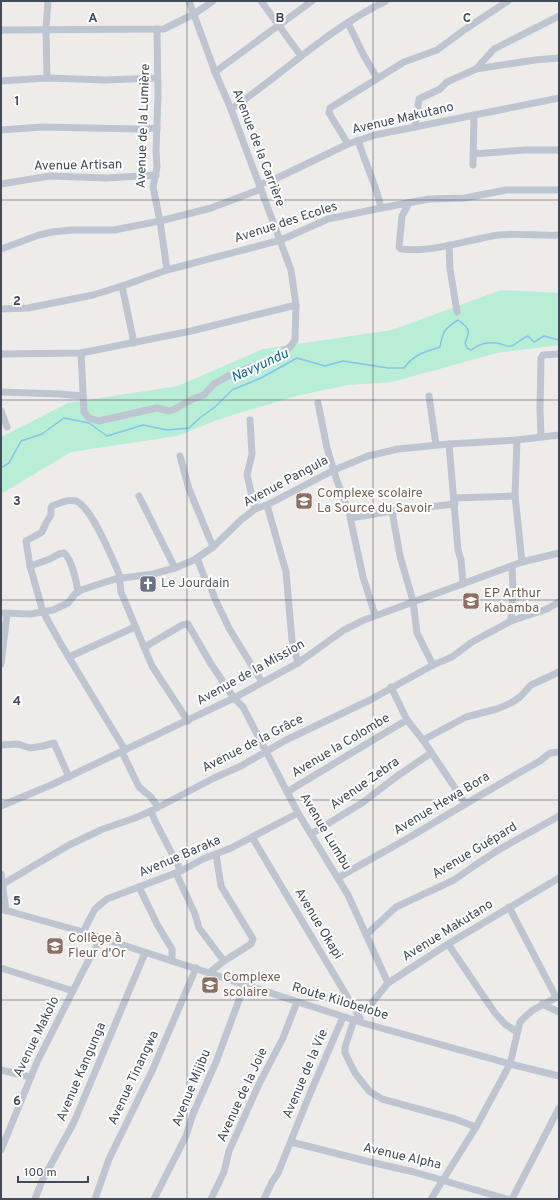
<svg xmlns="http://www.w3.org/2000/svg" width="560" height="1200" viewBox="0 0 560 1200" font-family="Overpass,sans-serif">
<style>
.green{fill:#b8edd6}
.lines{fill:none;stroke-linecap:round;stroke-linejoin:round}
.stream{stroke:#85c4ea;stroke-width:1.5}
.minor{stroke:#bec5d1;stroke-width:7}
.grid{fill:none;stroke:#444b58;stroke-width:1;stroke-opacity:0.55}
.labels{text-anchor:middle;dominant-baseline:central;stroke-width:4;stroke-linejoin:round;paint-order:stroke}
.street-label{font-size:13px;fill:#444b58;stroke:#fff}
.education-label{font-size:13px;fill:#785e54;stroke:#fff;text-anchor:start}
.worship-label{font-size:13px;fill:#5b616d;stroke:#fff;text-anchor:start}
.water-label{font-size:14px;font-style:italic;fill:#0d69a3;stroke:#fff}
.grid-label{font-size:13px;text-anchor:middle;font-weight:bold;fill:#444b58;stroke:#fff;stroke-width:4;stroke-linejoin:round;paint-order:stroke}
</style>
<rect width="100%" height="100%" fill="#eeeceb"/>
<path class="green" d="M501,290l58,3v52l-62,8 -105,29 -44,3 -52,11 -76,23 -43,17 -106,16 -70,42v-57l67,-34 110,-17 85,-37 129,-19z"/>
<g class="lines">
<path class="stream" d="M1,468l8,-5 12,-22 21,-7 22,-16 25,5 18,13 36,-11 24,5 22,-2 12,-11 14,-10 17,-17 29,-12 36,-20 28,8 18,-5 45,7h16c10,-14 21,-16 36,-21 3,-16 4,-18 18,-27 11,8 13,10 7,23l2,5 4,2c10,-7 18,-9 30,-6 4,1 6,3 10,2 6,-2 11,-8 17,-10l6,6 10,-6 15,4"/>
<g class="minor">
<path d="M261,1l40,55"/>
<path d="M348,23l15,31 14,24"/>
<path d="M157,29l1,66 -2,56 1,16 -4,20 7,34 7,49"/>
<path d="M1,30l163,-1 30,-15 19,-13"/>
<path d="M476,69l18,-20 65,-33"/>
<path d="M215,72l97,-71"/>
<path d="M47,78l-1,-49 2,-28"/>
<path d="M1,81l46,-3 59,2 51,-2"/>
<path d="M231,109c52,-35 98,-81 155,-108"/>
<path d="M415,127l4,-28 21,-10 7,-7 29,-13 59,-9 24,-2"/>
<path d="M1,130l41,-3 96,2 19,-1"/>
<path d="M358,140c7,23 18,44 23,68"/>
<path d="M348,144l-19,-31 1,-5 74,-46 33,-12 30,-22 41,-27"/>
<path d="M473,154l52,-4h34"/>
<path d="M473,165l1,-50"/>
<path d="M1,184l49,-8 56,2 50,-3"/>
<path d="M260,184l13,-4 75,-36 27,-9 184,-37"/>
<path d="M408,203l-1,4 -5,9 -3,31 2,2c31,4 65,-9 97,-14 20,-2 41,1 61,0"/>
<path d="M449,245l1,24 7,43"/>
<path d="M1,249l38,-14 13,-3 20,-2h42l46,-9 51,-13 50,-19"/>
<path d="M122,286l12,57"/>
<path d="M1,309l27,-1 65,-13 29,-9 45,-16 114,-30 47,-21 53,-11 48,-9 36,-1 41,-8h53"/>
<path d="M81,353l3,59 5,6 10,3 53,-12 5,-1 12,3 6,-2 18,-10 11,-4 10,-11 14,-8 25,-10 19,-4 9,-9 9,-6 5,-7 1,-35 -5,-35 -60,-161 -16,-37 -26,-71"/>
<path d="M1,354l80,-1 110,-22 105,-26"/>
<path d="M1,392l59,2 23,2"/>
<path d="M429,396l7,49"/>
<path d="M318,403l9,45 9,30 15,40 41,-7 63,-7"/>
<path d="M1,411l6,16"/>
<path d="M250,420l2,34 -5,21 8,34"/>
<path d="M541,436l-1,-26 1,-52 2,-3 16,-1"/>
<path d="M517,440l-2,56 7,66"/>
<path d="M449,444l9,106 3,10 2,24"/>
<path d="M180,456l9,33 24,58"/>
<path d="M139,496l36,72"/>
<path d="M454,498l61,-2"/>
<path d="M267,505l19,67 6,68 6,23"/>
<path d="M392,511l8,45 13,45 4,32 16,32"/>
<path d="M350,517l13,60 12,38"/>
<path d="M197,558l8,21 6,9 4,11 15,31 32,52"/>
<path d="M30,566l20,-7 9,-5 5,-1c8,6 12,28 14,38"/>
<path d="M1,613l30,1 22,-4 15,-7 7,-9 6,-4 34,-11 38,-5 22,-6 19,-8 19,-13 28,-27 14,-11 12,-4 67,-35 34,-14 30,-7 51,-5 68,-4 42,-5"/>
<path d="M511,621l2,-31 -1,-24"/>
<path d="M145,647l37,-22 6,-1 1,2 22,38 23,34 9,9 55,106 50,82 40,88"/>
<path d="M69,657l66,-30"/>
<path d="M1,664l6,-50"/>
<path d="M391,687l16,33 16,20 42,63"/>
<path d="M423,740l43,-23 31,-8 14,-6 9,-6 11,-12 28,-13"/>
<path d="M1,745l17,-1 12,4 13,-2 11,-3 15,34"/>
<path d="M125,750l-63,-104 -19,-34 -13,-46 -4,-25 16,-9 4,-9 5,-8v-7l1,-2c7,-3 16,-7 24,-5 15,6 34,52 41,68l2,5 2,18 31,74 36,55"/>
<path d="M122,752l17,35 12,10 7,10"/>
<path d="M287,792l91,-55 29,-17"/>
<path d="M1,806l50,-21 183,-87 64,-35 46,-33 20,-10 158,-58 37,-9"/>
<path d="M151,811l4,10 26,50"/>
<path d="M311,834l51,-31 34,-26 35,-24"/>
<path d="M252,837l108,181"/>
<path d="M216,854l5,32 32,53 -2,5 -27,17"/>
<path d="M176,873l19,41 4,14 25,33 -14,11"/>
<path d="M1,874l5,37"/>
<path d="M338,878c23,-14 48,-27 72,-41 43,-26 86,-51 130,-76l10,-8 9,-1"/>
<path d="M3,884l66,-39 34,-16 32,-11 16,-7 63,-33 27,-12 45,-26 84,-40 63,-35 19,-8 20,-15 39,-21 36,-12 12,-7"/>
<path d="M139,887l19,39 14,23v12"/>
<path d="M509,907l47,90"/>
<path d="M1,909l82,23 280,91 147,41 49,12"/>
<path d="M83,932l12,-23 12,-10 74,-28 22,-12 28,-11 67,-35"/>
<path d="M366,935l30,-28 58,-27 20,-14 26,-17 59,-33"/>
<path d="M448,944l47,69 10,11 12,8"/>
<path d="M1,968l72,23"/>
<path d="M542,1004l17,8"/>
<path d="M357,1014l14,-10 17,-21 60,-39 111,-66"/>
<path d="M354,1020l-9,27v6l10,20 14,18 13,8 73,20 21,8"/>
<path d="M1,1070l29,7"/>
<path d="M291,1142l75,19 48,11 93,27"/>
<path d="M1,1150l36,-88 47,-93 17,-31"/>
<path d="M35,1199l7,-18 32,-59 71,-169"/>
<path d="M95,1199l14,-40 43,-88 44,-103"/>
<path d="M154,1199l32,-63 7,-22 23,-52 29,-78"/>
<path d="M211,1199l13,-27 5,-21 30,-67 24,-46 14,-36"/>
<path d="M264,1199l8,-17 6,-9 31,-77 34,-79"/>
<path d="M431,1199l45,-72 34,-63 10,-42 7,-7 6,-5 26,-14"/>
<path d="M512,1199l47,-91"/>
</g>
</g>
<path class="grid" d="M187,1v1198M373,1v1198M1,200h558M1,400h558M1,600h558M1,800h558M1,1000h558"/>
<defs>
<symbol id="school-square" viewBox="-11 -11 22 22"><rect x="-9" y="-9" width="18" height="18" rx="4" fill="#8d6e63" stroke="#fff"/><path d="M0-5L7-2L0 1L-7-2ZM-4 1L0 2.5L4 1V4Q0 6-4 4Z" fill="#fff"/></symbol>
<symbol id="church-square" viewBox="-11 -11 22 22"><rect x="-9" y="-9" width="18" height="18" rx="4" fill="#6b7280" stroke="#fff"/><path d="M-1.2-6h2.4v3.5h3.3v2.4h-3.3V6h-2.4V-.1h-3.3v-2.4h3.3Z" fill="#fff"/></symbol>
</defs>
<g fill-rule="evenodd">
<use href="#school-square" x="294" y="491" width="20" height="20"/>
<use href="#church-square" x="138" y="574" width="20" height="20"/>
<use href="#school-square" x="461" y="591" width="20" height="20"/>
<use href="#school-square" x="45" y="936" width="20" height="20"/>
<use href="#school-square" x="200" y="975" width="20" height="20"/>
</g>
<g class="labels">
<g class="street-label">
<text transform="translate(403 119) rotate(-13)">Avenue Makutano</text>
<text transform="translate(144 126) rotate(-88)">Avenue de la Lumière</text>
<text transform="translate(258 148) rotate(69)">Avenue de la Carrière</text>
<text transform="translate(78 166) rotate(-1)">Avenue Artisan</text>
<text transform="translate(286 223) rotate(-18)">Avenue des Ecoles</text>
<text transform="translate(286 482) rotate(-28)">Avenue Pangula</text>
<text transform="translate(251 673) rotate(-29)">Avenue de la Mission</text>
<text transform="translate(253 744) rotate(-27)">Avenue de la Grâce</text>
<text transform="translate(341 746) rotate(-31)">Avenue la Colombe</text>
<text transform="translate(365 784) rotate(-35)">Avenue Zebra</text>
<text transform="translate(442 804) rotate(-31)">Avenue Hewa Bora</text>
<text transform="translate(325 832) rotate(59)">Avenue Lumbu</text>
<text transform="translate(475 851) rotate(-31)">Avenue Guépard</text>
<text transform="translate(180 857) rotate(-23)">Avenue Baraka</text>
<text transform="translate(318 924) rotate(59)">Avenue Okapi</text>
<text transform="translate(448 931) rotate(-32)">Avenue Makutano</text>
<text transform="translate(340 1002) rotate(17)">Route Kilobelobe</text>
<text transform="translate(37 1037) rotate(-64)">Avenue Makolo</text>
<text transform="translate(82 1072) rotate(-67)">Avenue Kangunga</text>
<text transform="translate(306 1074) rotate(-67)">Avenue de la Vie</text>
<text transform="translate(134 1078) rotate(-65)">Avenue Tinangwa</text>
<text transform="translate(192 1088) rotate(-68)">Avenue Mijibu</text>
<text transform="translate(243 1095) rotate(-65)">Avenue de la Joie</text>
<text transform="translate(402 1157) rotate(13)">Avenue Alpha</text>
</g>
<g class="education-label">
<text x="317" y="494">Complexe scolaire<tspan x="317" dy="15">La Source du Savoir</tspan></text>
<text x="484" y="594">EP Arthur<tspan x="484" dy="15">Kabamba</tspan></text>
<text x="68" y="939">Collège à<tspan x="68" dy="15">Fleur d'Or</tspan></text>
<text x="223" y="978">Complexe<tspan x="223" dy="15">scolaire</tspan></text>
</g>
<g class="worship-label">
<text x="161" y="584">Le Jourdain</text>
</g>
<g class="water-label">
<text transform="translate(260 366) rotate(-25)">Navyundu</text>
</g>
</g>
<g class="grid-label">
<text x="93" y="22">A</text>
<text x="280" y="22">B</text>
<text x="467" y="22">C</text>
<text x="17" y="105">1</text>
<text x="17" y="305">2</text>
<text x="17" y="505">3</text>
<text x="17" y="705">4</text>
<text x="17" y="905">5</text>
<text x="17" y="1105">6</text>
</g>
<rect width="560" height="1200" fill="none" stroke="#444b58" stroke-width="4"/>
<path d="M18 1176v6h70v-6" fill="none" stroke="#444b58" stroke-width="2"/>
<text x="24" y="1176" font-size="12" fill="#444b58" stroke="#ffffff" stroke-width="3" paint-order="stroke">100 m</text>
</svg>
